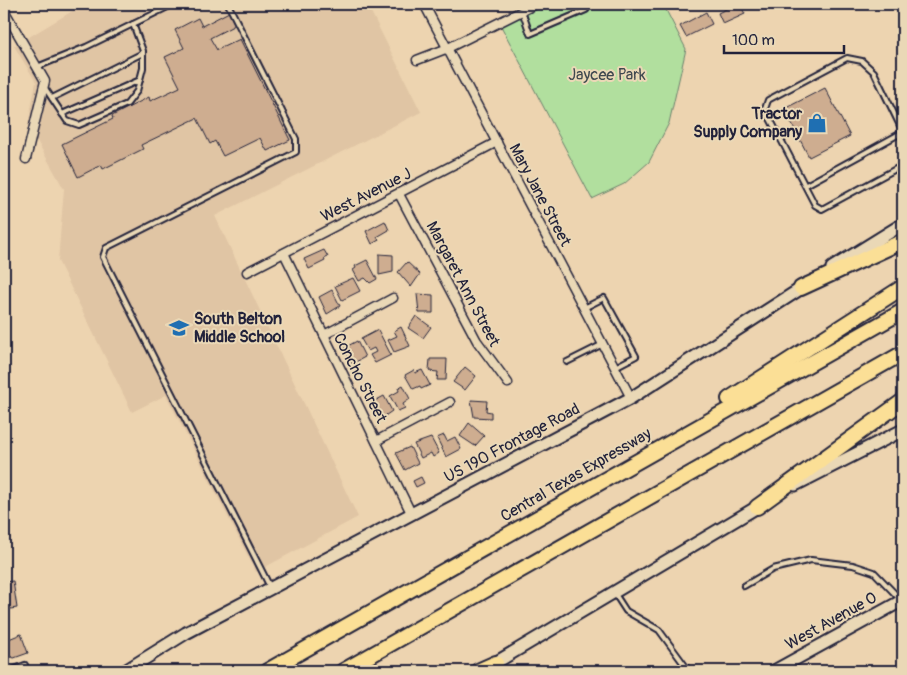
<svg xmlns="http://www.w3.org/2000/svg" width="907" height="675" viewBox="0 0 907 675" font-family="Pangolin,sans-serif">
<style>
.built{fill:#e0c5a4}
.green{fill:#b1df9e;stroke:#6a806c}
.building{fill:#cead90;stroke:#22223b}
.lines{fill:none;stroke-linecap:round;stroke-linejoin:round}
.lane-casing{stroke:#22223b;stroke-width:8}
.street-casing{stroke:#22223b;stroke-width:11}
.secondary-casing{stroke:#22223b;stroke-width:15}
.highway-casing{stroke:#22223b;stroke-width:18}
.lane{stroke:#ead8b6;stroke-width:4}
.street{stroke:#ead8b6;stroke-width:8}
.secondary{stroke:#ead8b6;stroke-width:11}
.highway{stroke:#fbdf96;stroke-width:14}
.labels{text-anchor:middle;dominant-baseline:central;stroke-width:4;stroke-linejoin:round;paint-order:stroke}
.park-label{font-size:16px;fill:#3f484f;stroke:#ead8b6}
.poi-label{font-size:16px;font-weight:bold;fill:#22223b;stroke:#ead8b6;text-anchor:end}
.street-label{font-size:16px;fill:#22223b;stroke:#ead8b6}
</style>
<rect width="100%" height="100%" fill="#edd4b0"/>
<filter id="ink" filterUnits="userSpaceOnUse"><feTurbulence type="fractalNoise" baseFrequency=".02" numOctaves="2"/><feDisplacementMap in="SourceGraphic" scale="10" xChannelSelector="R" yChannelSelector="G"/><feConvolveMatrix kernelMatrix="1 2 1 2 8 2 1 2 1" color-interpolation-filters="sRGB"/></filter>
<g filter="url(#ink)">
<path class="built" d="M84,4h283l54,108 -206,104 143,301 -102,55 -90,-177 -34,17 -74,-151 6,-72 -36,-64 8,-43 -22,-36z"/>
<path class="green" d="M547,4h116l23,45 -17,74 -20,39 -25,22 -32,15 -91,-173z"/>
<g class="building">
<path d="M736,4h4l5,10 -22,10 -5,-11z"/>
<path d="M229,12l6,13 -25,13 7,12 23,-11 50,101 -23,11 -7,-13 -37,18 -8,-15 -5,3 -13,-26 -56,27 2,4 -40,20 -2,-4 -23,12 -16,-33 51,-25 -1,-3 37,-19 1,4 30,-14 -15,-30 19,-9 -9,-18 23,-12 4,8z"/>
<path d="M706,12l6,12 -26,13 -6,-11z"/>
<path d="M825,88l25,48 -41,21 -25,-48z"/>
<path d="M385,221l4,9 -12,7 2,3 -7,4 -6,-13z"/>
<path d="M324,250l4,7 -4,2 1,2 -16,8 -5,-10z"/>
<path d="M379,254l14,1v17l-14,3z"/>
<path d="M367,260l10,19 -7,4 -5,-5 -6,3 -6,-11 3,-2 -1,-2z"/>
<path d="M407,262l13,12 -9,13 -13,-15z"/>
<path d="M353,278l7,13 -18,9 -7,-14z"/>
<path d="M332,290l8,16 -13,8 -8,-17z"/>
<path d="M417,294l16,1v18h-14z"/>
<path d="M416,316l15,11 -8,11 -15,-10z"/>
<path d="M401,327l9,19 -16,6 -6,-12 9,-4 -3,-5z"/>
<path d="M378,330l13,25 -16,8 -5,-8 6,-3 -2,-4 -6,3 -7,-12z"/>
<path d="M357,341l8,16 -13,7 -8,-16z"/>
<path d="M430,359h17l-1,21h-9l1,-8 -9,-1z"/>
<path d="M465,367l11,9 -11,14 -12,-8z"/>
<path d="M414,370l1,3 7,-3 8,15 -9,4 -1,-3 -7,3 -8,-14z"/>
<path d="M403,385l7,14 -7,5 2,4 -7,3 -8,-15 9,-5 -1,-3z"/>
<path d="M384,396l8,15 -13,9 -8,-17z"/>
<path d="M471,400l16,1 -1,10 5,1v6l-17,-1z"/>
<path d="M469,423l15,13 -9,10 -15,-10z"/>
<path d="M444,435l3,6 8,-4 6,12 -15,8 -9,-19z"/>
<path d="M431,438l8,15 -6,4 -2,-4 -10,5 -7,-14z"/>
<path d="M410,447l8,16 -13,7 -9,-17z"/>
<path d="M421,477l3,6 -8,4 -3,-6z"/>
<path d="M13,581l4,27 -13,2v-28z"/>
<path d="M21,634l7,19 -14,5 -8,-4 -2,-13z"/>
</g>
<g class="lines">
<defs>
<g id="lane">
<path d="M228,4l68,135v13l-190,96 -3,9 167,330"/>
<path d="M522,11l8,23 56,-24 -3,-6"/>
<path d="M37,67l49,-20 88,-43"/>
<path d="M45,88l22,33 12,4 48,-21 10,-13 6,-23v-17l-10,-27"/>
<path d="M52,98l91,-45"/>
<path d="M62,114l78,-34"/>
<path d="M903,132l-29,-60 -12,-11 -15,-3 -79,42 -3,9 50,96 7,4 81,-44"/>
<path d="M806,185l97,-53"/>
<path d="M584,308l20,-10 32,58 -21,11"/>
<path d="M567,362l36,-18"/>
<path d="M744,586l29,-17 38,-9 42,5 21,7 26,27"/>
<path d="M615,594l11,17 33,19 30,41"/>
<path d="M10,671l15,-6 2,6"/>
</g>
<g id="street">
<path d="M424,4l207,394"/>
<path d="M4,10l41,71 -19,78"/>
<path d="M417,60l31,-12 88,-44"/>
<path d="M399,194l78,147 31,42"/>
<path d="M284,253l128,262"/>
<path d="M247,272l250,-130"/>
<path d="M324,335l69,-37"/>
<path d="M376,441l74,-39"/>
</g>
<g id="secondary">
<path d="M832,268l71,-44"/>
<path d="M795,485l108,-55"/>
<path d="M490,666l274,-163"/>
<path d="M125,671l61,-38 445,-235 177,-114"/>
<path d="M774,671l129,-71"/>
</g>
<g id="highway">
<path d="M801,288l102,-47"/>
<path d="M729,399l174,-112"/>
<path d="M757,507l146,-106"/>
<path d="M267,671l636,-360"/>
<path d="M343,671l560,-318"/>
<path d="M478,671l18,-8"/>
</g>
</defs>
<use href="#lane" class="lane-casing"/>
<use href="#street" class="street-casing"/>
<use href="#secondary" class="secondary-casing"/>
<use href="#highway" class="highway-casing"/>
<use href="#lane" class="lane"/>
<use href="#street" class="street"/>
<use href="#secondary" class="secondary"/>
<use href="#highway" class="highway"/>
</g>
</g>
<defs>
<symbol id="shop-bare" viewBox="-9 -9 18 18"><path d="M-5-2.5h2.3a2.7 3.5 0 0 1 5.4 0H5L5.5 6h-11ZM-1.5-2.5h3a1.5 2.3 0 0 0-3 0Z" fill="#1f6fb2" stroke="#ead8b6" stroke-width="2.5" paint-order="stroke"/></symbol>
<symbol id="school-bare" viewBox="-9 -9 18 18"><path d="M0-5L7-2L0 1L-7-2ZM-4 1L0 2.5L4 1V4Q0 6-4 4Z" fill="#1f6fb2" stroke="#ead8b6" stroke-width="2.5" paint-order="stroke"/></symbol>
</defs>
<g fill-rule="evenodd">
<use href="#shop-bare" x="803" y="109" width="28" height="28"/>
<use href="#school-bare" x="165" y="314" width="28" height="28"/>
</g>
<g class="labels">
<g class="park-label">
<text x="607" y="75">Jaycee Park</text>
</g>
<g class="poi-label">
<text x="802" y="114">Tractor<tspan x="802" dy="18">Supply Company</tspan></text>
<text x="194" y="319" text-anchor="start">South Belton<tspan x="194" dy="18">Middle School</tspan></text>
</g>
<g class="street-label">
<text transform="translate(366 195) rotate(-27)">West Avenue J</text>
<text transform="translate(540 195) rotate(62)">Mary Jane Street</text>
<text transform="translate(463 284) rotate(62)">Margaret Ann Street</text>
<text transform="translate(360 378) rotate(63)">Concho Street</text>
<text transform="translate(512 443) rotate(-28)">US 190 Frontage Road</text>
<text transform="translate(576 475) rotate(-30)">Central Texas Expressway</text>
<text transform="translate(831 621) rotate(-29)">West Avenue O</text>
</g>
</g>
<rect width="907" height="675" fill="none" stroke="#ead8b6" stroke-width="20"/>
<rect x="10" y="10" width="887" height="655" fill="none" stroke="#22223b" stroke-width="2" filter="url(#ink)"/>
<path d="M724 45v8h120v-8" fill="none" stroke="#22223b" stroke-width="2.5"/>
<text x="732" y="45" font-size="15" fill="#22223b" stroke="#ead8b6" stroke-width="4" paint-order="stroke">100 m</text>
</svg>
